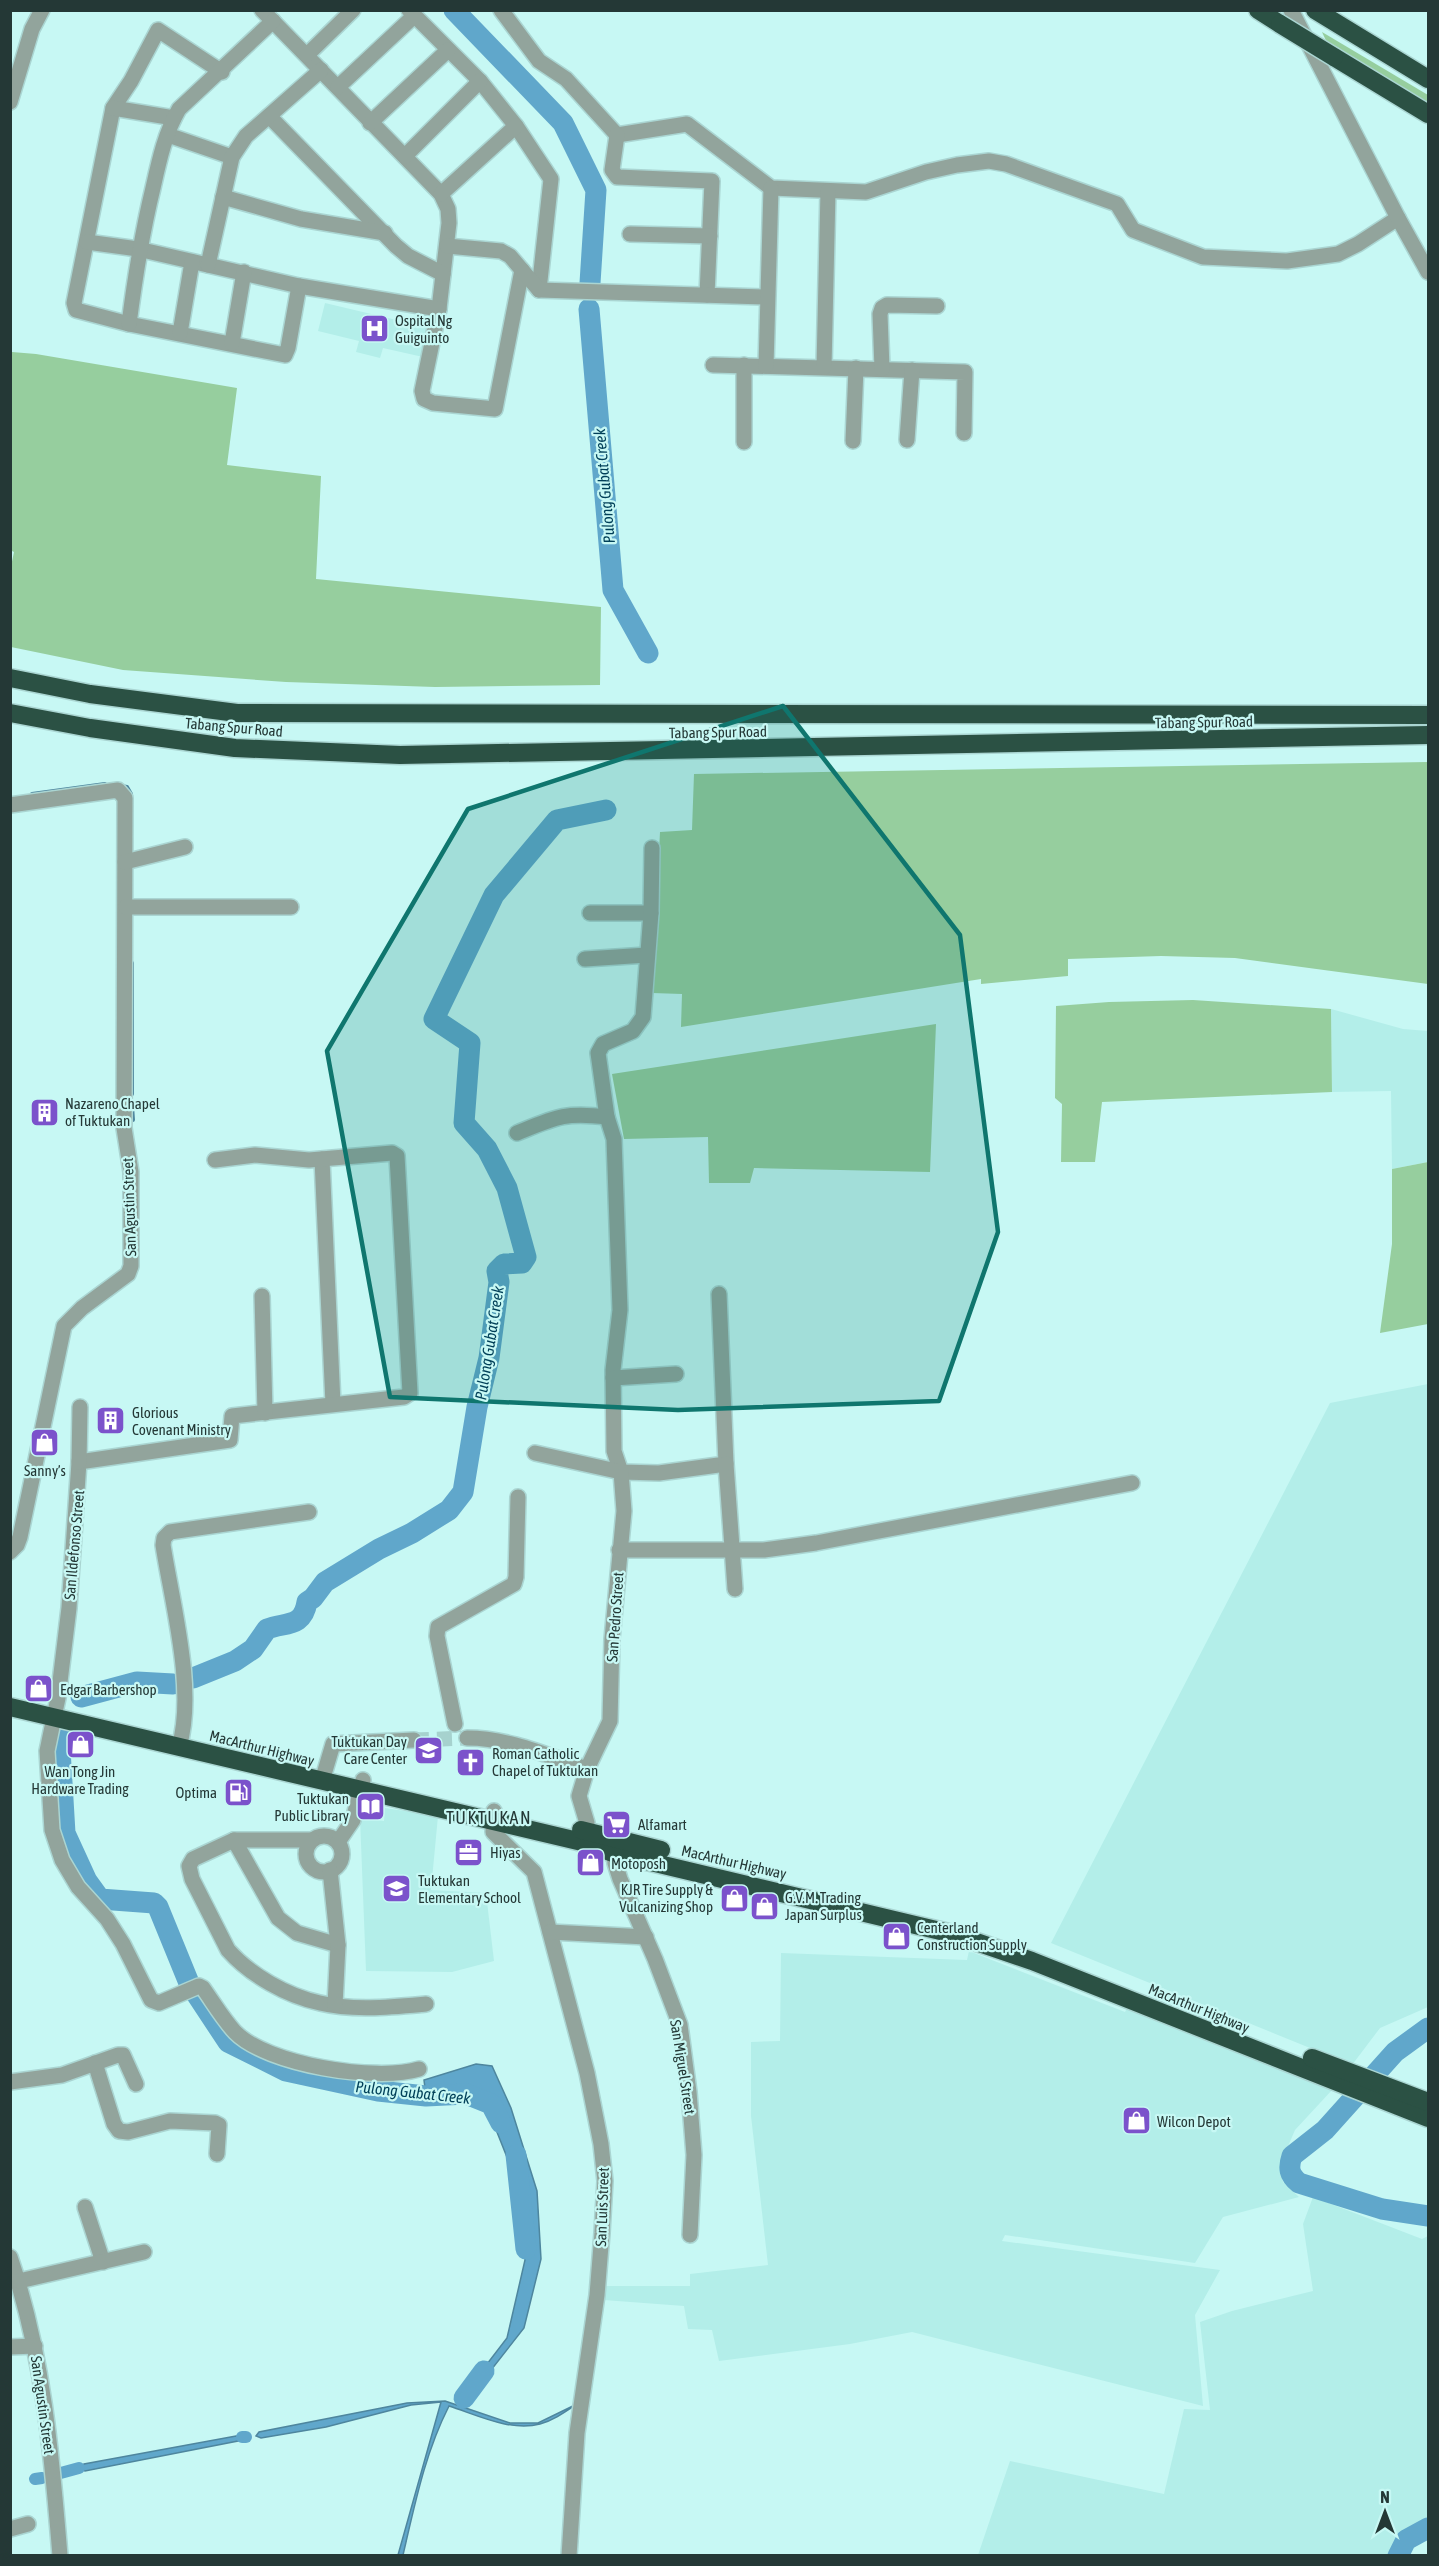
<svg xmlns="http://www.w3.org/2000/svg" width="1439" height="2566" viewBox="0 0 1439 2566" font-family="'Asap Condensed',sans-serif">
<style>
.built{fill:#b3eee9}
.green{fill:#96ce9e}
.water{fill:#60a7cb;stroke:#4e869e;stroke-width:1.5}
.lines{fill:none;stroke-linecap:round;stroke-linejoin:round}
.stream{stroke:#4e869e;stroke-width:4}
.canal{stroke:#60a7cb;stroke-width:12}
.river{stroke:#60a7cb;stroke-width:21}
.minor-tunnel{stroke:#a6d2ce;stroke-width:15;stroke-dasharray:15 8;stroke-linecap:butt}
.minor-casing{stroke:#aad5d2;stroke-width:18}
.highway-casing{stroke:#aad5d2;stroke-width:21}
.minor{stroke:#92a49c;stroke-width:15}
.highway{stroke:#2b5144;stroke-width:18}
.highway-bridge-casing{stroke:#aad5d2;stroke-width:21;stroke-linecap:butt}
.highway-bridge{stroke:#2b5144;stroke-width:18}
.marked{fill:#0f766e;fill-opacity:0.2;stroke:#0f766e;stroke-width:4.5;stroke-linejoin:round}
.labels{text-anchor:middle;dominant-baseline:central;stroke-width:4.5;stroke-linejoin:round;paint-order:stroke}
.poi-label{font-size:15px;fill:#243836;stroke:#c7f8f4;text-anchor:start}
.street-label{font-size:15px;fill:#243836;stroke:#c7f8f4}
.water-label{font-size:16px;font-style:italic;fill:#003f58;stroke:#c7f8f4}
.quarter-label{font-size:18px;letter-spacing:1.5px;fill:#243836;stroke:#c7f8f4}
</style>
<rect width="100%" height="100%" fill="#c7f8f4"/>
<g class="built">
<path d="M325,303l105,25 -7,29 -40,-9 -3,10 -24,-6 3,-11 -41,-10z"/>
<path d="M1331,1009l72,20 25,2v131l-36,7 -1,-78 -59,1z"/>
<path d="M1428,1384v623l-48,21 -28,37 -301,-122 279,-540z"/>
<path d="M385,1808l53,8 -7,74 55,3 8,68 -42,11 -86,-1 -6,-153 24,3z"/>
<path d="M969,1951l156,61 2,-4 199,77 6,5 -37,40 -15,35 3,17 16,15 -76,20 -28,46 -190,-28 -3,6 218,29 -25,45 8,91 -291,-74 -62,12 -131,17 -7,-31 -24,-1 -4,-23 -80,-6v-14h86v-12l78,-9 -17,-149v-74l29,-1 1,-88 186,7z"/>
<path d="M1313,2197l109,42 6,-3v286l-31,15 -10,18h-409l32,-94 154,33 20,-85 26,1 -10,-88 32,-11 81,-20 -10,-67z"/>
</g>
<g class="green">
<path d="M1322,32l106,63v9l-99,-57z"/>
<path d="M12,352l24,2 201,34 -10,77 94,11 -5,103 285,28 -1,78 -165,2 -149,-5 -163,-12 -112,-23 -1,-76 4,-19 -4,-2z"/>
<path d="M1428,762v222l-193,-26 -74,-2 -93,3v17l-87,8v-5l-300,48 1,-33 -30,-1 8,-161 32,-2 2,-56z"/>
<path d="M1193,1000l138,9 1,83 -230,10 -7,60h-34l1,-58 -7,-6 1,-92 53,-4z"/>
<path d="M936,1024l-6,148 -176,-4 -4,15h-41l-1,-46 -84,2 -12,-65z"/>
<path d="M1428,1162v162l-48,9 12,-89v-75z"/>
</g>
<g class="water">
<path d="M476,2064l16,2 19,42 26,83 4,68 -17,69 -51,65 -7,2 1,-5 40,-52 18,-78 -3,-65 -39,-98 -25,-12 -32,11 -2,-16z"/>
<path d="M445,2401l65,22h28l39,-19c-12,8 -23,16 -37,20 -29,8 -63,-9 -91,-18 -24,47 -34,98 -46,149h-5l43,-153 -30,3 -85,22 -65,11 -5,-2 3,-4 148,-29z"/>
<path d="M236,2436l6,1 -4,4 -153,30 -6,-3 5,-4z"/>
</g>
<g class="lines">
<g class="stream">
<path d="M121,786l6,1 4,7v5"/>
<path d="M32,794l73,-10"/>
<path d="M132,963v131"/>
<path d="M132,1106l1,14"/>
</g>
<g class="canal">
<path d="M242,2437h4"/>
<path d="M57,2474l22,-6"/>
<path d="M35,2479l7,-1"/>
</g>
<g class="river">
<path d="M454,10l109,113 33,67 -6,93"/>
<path d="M589,309l24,281 35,63"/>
<path d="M193,1678l42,-17 18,-12 14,-20c18,-7 36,-1 40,-27l6,-4 12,-16 54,-33 33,-16 37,-23 14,-18 14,-85 12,-49 10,-76 -2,-11 7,-7 18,-1 4,-6 -19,-69 -20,-39 -23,-26 6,-80 -36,-24 60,-124 63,-75 49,-10"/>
<path d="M81,1697l56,-15 36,2"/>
<path d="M59,1732l6,101 22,48 13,18 54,4 4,4 31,76 39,59 58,29 92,20 48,5 40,-2 25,10 10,19"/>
<path d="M1428,2028l-33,24 -70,78 -33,26c-4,12 -3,19 7,27l83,26 46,7"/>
<path d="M516,2155l10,94"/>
<path d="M464,2398l20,-27"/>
<path d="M1398,2556l8,-16 22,-12"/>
</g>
<path class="minor-tunnel" d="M414,1740l53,-2"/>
<defs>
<g id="minor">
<path d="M262,10l179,184 7,15 1,14 -10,86 -17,82 2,8 9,4 62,6 27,-139"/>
<path d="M409,10l71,71 36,45 35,53 -12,111"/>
<path d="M501,10l38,51 27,18 51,56 70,-11 84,64 95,4 60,-20 31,-7 32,-4 17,3 111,40 16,26 70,27 84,4 51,-7 20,-10 40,-26"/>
<path d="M1291,10l107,208 30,54"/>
<path d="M307,55l46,-45"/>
<path d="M222,72l-64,-42 -27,51 -18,27 -39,195 2,7 53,14 156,31 3,-7 11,-62"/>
<path d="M338,87l76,-71"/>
<path d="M10,102l22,-73 10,-19"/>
<path d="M113,108l61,10"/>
<path d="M269,116l127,130 12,10 35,18"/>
<path d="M370,123l78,-73"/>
<path d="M168,135l64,22"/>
<path d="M617,135l-5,35 5,7 95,4 -5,114"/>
<path d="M405,156l75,-75"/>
<path d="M441,194l75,-68"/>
<path d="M223,197l78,22 84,14"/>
<path d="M630,234l80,2"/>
<path d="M87,242l51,7 161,37 140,23"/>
<path d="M447,246l54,5 9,5 29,34 228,7"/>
<path d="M208,265l24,-108 14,-21 75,-66"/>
<path d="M129,324c6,-47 13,-91 24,-136 6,-27 12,-55 26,-79l94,-88"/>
<path d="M180,333l12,-71"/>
<path d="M232,343l12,-71"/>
<path d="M713,365l252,7 -1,61"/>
<path d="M766,366l5,-178"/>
<path d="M824,367l4,-176"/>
<path d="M882,369l-2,-55 2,-6 5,-3 50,1"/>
<path d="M907,440l5,-70"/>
<path d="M853,441l3,-73"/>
<path d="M744,442v-77"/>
<path d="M10,805l108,-15 7,8 -1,330 7,44v94l-3,8 -46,34 -18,18 -44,211 -3,8 -7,7"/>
<path d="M125,862l60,-15"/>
<path d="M126,907h165"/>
<path d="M590,913h61"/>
<path d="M585,959l62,-4"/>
<path d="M607,1117l-9,-64 5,-9 30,-13 10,-14 8,-104 1,-65"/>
<path d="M517,1133c39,-16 47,-21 90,-16l7,22 6,171 -7,60 1,81 7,21 38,1 67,-9 -7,-170"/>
<path d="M322,1159l11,245"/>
<path d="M215,1160l40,-5 54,5 83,-7 5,3 13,237 -6,4 -172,19 -2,24 -151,22 -10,146 -11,90 -11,53 5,79 10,30 16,27 29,32 16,25 28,56 8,3 40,-17 4,2c10,14 20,31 32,44 32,33 142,50 184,37"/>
<path d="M262,1296l3,117"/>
<path d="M613,1378l63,-4"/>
<path d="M535,1453l86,19 3,39 -12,128 -2,82 -23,48 -8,27 8,27 -4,17"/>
<path d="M79,1462l1,-55"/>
<path d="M726,1464l9,125"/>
<path d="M619,1550h145l52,-7 316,-60"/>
<path d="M455,1724l-18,-88 1,-9 76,-43 2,-7 2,-80"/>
<path d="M467,1738c42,0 81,18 120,31"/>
<path d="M179,1747c17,-57 -7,-144 -16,-202l1,-7 6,-6 139,-20"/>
<path d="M322,1781l11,-37 81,-4"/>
<path d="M494,1811l-1,21 41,40 53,201 14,71 4,37 -3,52 -5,62 -20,138 -8,123"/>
<circle cx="324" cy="1854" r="18"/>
<path d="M234,1840l44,78 19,15 41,12"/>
<path d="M312,1840h-78l-41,19 -4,7 3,13 36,71c22,25 59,46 92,53 33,8 72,4 106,1"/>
<path d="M338,1842l15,-22 10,-40"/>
<path d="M613,1843l2,20 5,16 35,80 25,66 9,67 5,63 -4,80"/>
<path d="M330,1870l8,75 -3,60"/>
<path d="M550,1932l96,5"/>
<path d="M95,2063l19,61 5,7 9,1 42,-11 45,2 4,2 -2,29"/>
<path d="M10,2082l52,-7 56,-20h5l13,29"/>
<path d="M85,2207l18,55"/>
<path d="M10,2257c33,96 42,199 50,299"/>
<path d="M19,2281l125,-29"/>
<path d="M10,2347l25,-1"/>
<path d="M10,2529l18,-5"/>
</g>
<g id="highway">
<path d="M1258,10l22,14"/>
<path d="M1315,10l113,69"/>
<path d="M1334,57l94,57"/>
<path d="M10,678l80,16 147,19 1191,2"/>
<path d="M10,713l80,15 145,20 165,7 1028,-20"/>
<path d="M10,1707l572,135 31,11 340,81 79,27 396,157"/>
<path d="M581,1830l80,20"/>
<path d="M1312,2058l116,44"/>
</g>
</defs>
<use href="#minor" class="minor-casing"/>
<use href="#highway" class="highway-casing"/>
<use href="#minor" class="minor"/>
<use href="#highway" class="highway"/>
<defs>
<path id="highway-bridge" d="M1280,24l54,33"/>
</defs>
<use href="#highway-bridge" class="highway-bridge-casing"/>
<use href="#highway-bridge" class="highway-bridge"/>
</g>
<path class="marked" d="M783,706l177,229 38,297 -59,169 -261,9 -288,-13 -63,-346 141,-242z"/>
<defs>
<symbol id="hospital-square" viewBox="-11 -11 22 22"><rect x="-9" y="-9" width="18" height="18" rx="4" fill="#7b52cb" stroke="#c7f8f4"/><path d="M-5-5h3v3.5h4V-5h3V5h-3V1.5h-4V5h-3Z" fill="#fff"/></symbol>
<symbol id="building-square" viewBox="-11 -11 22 22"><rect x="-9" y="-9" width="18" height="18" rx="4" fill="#7b52cb" stroke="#c7f8f4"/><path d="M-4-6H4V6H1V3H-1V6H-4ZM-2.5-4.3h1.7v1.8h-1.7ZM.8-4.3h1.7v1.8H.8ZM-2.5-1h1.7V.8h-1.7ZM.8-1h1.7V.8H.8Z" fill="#fff"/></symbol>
<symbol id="shop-square" viewBox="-11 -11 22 22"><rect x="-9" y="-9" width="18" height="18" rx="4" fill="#7b52cb" stroke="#c7f8f4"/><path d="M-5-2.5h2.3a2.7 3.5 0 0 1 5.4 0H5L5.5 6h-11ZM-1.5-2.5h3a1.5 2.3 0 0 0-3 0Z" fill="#fff"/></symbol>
<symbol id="school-square" viewBox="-11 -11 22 22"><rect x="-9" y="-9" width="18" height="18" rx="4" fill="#7b52cb" stroke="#c7f8f4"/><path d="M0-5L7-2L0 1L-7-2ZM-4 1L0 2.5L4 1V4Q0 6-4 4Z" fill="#fff"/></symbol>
<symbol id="church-square" viewBox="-11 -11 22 22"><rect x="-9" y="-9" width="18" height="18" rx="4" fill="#7b52cb" stroke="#c7f8f4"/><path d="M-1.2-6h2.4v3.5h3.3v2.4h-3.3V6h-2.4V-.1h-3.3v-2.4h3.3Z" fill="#fff"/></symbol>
<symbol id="fuel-square" viewBox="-11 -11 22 22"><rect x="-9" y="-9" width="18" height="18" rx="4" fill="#7b52cb" stroke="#c7f8f4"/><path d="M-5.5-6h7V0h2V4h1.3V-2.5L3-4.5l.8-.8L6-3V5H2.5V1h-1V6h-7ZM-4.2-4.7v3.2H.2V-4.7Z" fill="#fff"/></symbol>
<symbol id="library-square" viewBox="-11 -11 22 22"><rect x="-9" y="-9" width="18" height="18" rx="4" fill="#7b52cb" stroke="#c7f8f4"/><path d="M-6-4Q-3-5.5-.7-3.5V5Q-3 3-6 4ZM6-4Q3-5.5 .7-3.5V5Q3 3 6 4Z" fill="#fff"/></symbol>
<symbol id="supermarket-square" viewBox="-11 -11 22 22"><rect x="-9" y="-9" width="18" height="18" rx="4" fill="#7b52cb" stroke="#c7f8f4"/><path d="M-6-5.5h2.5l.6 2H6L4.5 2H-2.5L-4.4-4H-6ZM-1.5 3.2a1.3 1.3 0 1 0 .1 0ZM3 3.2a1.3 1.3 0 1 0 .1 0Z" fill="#fff"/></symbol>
<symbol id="office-square" viewBox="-11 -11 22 22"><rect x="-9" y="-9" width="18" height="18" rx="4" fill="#7b52cb" stroke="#c7f8f4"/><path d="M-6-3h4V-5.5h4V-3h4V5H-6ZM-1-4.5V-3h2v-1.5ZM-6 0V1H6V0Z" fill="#fff"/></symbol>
</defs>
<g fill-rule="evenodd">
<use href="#hospital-square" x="358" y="312" width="33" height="33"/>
<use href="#building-square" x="28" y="1096" width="33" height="33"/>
<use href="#building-square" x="94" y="1404" width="33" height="33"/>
<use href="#shop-square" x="28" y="1426" width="33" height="33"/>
<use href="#shop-square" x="22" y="1672" width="33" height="33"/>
<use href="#shop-square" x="64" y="1728" width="33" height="33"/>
<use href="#school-square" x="412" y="1734" width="33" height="33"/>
<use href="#church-square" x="454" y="1746" width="33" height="33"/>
<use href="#fuel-square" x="222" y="1776" width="33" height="33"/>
<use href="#library-square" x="354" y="1790" width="33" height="33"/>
<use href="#supermarket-square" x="600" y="1808" width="33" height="33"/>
<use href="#office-square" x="452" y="1836" width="33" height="33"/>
<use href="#shop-square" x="574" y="1846" width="33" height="33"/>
<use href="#school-square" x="380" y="1872" width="33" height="33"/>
<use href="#shop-square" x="718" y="1882" width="33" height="33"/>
<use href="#shop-square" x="748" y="1890" width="33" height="33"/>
<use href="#shop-square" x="880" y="1920" width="33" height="33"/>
<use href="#shop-square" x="1120" y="2104" width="33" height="33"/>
</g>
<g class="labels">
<g class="poi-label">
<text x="395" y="320">Ospital Ng<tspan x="395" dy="17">Guiguinto</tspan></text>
<text x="65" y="1103">Nazareno Chapel<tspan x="65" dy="17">of Tuktukan</tspan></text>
<text x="132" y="1412">Glorious<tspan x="132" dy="17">Covenant Ministry</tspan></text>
<text x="45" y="1470" text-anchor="middle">Sanny’s</text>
<text x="60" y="1689">Edgar Barbershop</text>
<text x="407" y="1741" text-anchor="end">Tuktukan Day<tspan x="407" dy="17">Care Center</tspan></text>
<text x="492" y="1753">Roman Catholic<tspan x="492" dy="17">Chapel of Tuktukan</tspan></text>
<text x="80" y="1771" text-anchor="middle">Wan Tong Jin<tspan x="80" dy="17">Hardware Trading</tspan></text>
<text x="217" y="1792" text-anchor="end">Optima</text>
<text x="349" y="1798" text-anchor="end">Tuktukan<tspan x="349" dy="17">Public Library</tspan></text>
<text x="638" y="1824">Alfamart</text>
<text x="490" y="1852">Hiyas</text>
<text x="611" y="1863">Motoposh</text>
<text x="418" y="1880">Tuktukan<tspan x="418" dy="17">Elementary School</tspan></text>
<text x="713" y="1889" text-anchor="end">KJR Tire Supply &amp;<tspan x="713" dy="17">Vulcanizing Shop</tspan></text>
<text x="785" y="1897">G.V.M. Trading<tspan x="785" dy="17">Japan Surplus</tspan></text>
<text x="917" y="1927">Centerland<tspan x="917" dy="17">Construction Supply</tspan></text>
<text x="1157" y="2121">Wilcon Depot</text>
</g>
<g class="street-label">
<text transform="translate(1204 722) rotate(-1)">Tabang Spur Road</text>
<text transform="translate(234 727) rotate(5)">Tabang Spur Road</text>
<text transform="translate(718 732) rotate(-1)">Tabang Spur Road</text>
<text transform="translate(129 1207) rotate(-92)">San Agustin Street</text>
<text transform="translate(74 1545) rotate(-85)">San Ildefonso Street</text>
<text transform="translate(615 1617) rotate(-86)">San Pedro Street</text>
<text transform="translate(262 1748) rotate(14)">MacArthur Highway</text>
<text transform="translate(734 1862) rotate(13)">MacArthur Highway</text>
<text transform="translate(1199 2008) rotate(22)">MacArthur Highway</text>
<text transform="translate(683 2067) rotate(81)">San Miguel Street</text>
<text transform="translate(602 2207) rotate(-88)">San Luis Street</text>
<text transform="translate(43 2405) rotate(82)">San Agustin Street</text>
</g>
<g class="water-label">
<text transform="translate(604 486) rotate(-95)">Pulong Gubat Creek</text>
<text transform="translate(489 1343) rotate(-81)">Pulong Gubat Creek</text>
<text transform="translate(413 2092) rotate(6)">Pulong Gubat Creek</text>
</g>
<g class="quarter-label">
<text x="489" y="1817">TUKTUKAN</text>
</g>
</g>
<rect width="1439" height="2566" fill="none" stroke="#243836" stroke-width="24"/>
<g transform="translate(1385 2512)" stroke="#c7f8f4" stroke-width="4.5" paint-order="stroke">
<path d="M0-4.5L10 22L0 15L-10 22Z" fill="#243836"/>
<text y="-9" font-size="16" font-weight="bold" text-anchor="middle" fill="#243836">N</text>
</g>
</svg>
